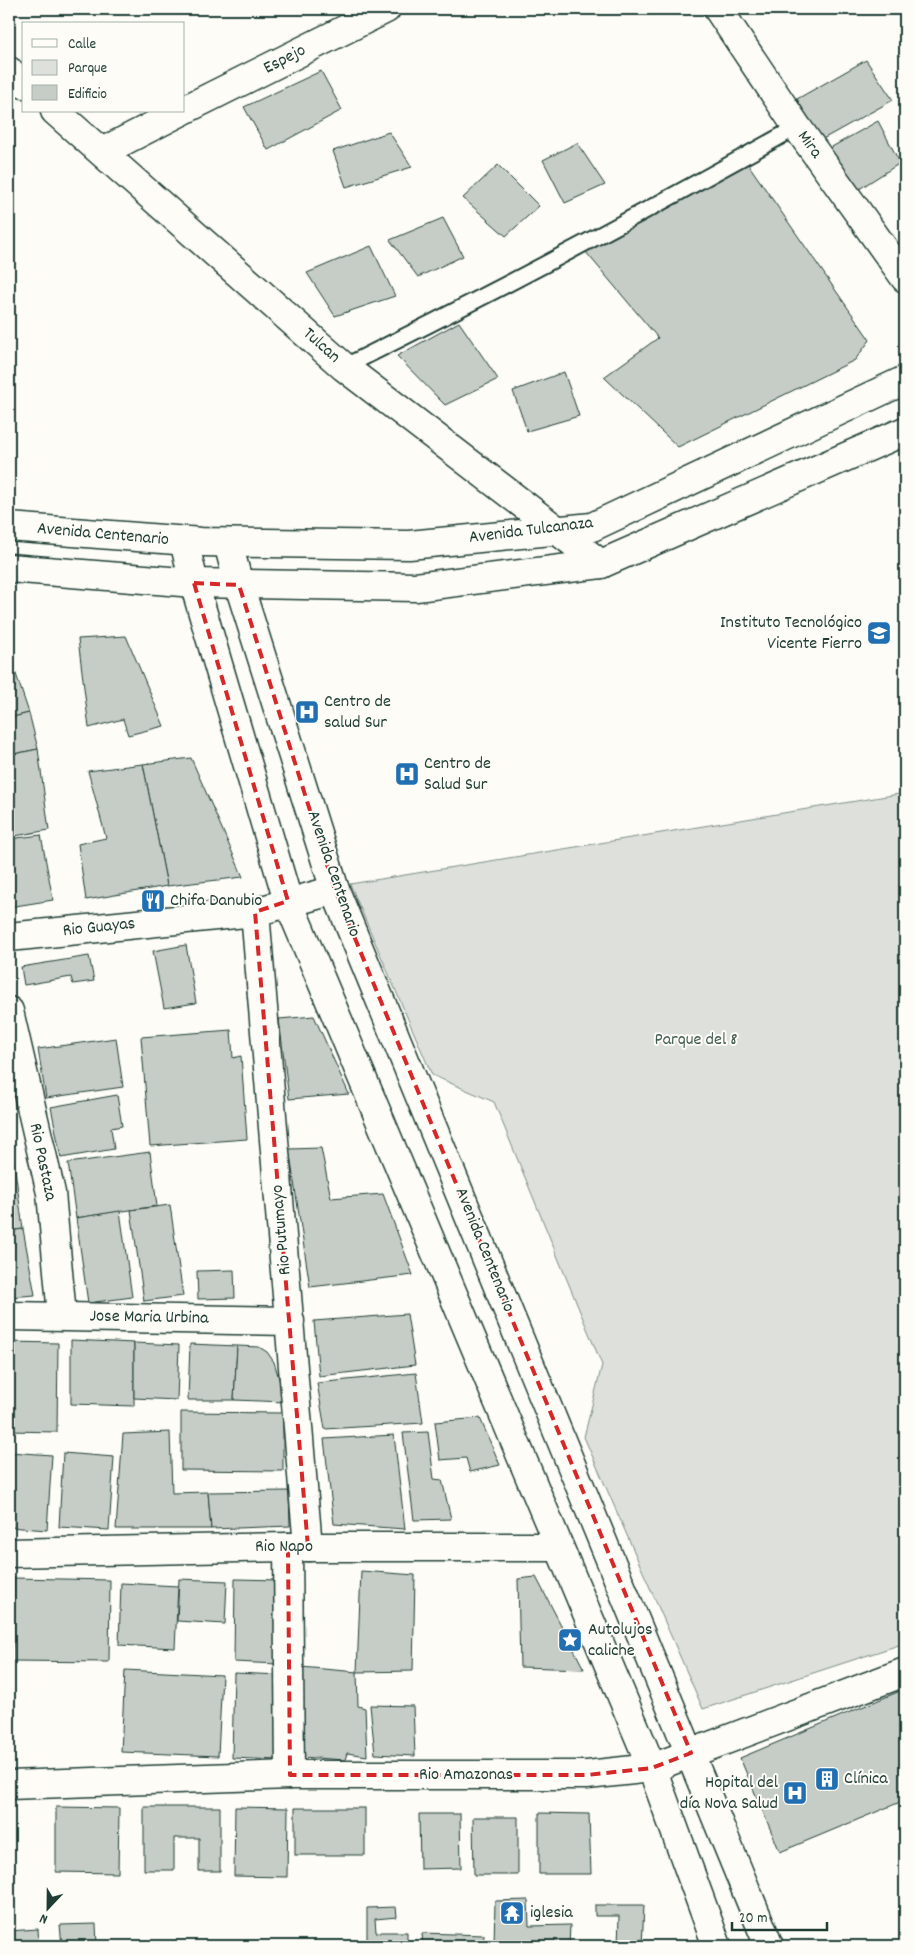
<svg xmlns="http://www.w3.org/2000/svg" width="914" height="1955" viewBox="0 0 914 1955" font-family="Dekko,sans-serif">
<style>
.green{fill:#dde0db;stroke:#7e8e88}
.building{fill:#c6cdc7;stroke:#1f3d34}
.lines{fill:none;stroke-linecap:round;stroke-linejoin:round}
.lane-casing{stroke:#1f3d34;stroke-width:19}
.street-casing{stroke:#1f3d34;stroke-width:31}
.secondary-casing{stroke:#1f3d34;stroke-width:31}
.lane{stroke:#fdfcf7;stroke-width:15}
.street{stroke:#fdfcf7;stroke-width:28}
.secondary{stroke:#fdfcf7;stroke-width:28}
.marked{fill:none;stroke:#d62828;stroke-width:4;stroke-dasharray:10 6;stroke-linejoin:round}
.labels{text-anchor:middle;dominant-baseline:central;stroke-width:4;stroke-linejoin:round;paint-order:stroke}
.street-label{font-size:18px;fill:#1f3d34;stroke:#fdfcf7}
.poi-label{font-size:18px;fill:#1f3d34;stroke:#fdfcf7;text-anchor:start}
.park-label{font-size:18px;fill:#455e55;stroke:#fdfcf7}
</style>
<rect width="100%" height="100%" fill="#fdfcf7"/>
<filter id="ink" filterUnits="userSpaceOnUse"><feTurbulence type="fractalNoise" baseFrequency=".02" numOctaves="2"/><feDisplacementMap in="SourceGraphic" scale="10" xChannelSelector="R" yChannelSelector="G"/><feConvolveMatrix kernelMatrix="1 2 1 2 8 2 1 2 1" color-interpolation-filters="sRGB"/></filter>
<g filter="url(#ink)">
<path class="green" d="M905,793v850l-202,66 -119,-272 18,-72 -108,-263 -62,-27 -82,-191z"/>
<g class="building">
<path d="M866,60l27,40 -72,40 -24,-41z"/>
<path d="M321,71l21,39 -74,40 -24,-43z"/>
<path d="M878,121l22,42 -44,28 -26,-43z"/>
<path d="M389,132l23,35 -66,20 -13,-36z"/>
<path d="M577,143l28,42 -40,18 -22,-43z"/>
<path d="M748,164l122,176 -15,20 -177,87 -74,-70 54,-39 -73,-87z"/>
<path d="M498,165l41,41 -33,30 -43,-38z"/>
<path d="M443,218l20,38 -45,21 -28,-37z"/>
<path d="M371,246l24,50 -60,20 -28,-43z"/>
<path d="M459,322l39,57 -53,26 -48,-49z"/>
<path d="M564,372l15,44 -52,15 -14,-40z"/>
<path d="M126,636l38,90 -36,9 -5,-16 -34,9 -11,-89z"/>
<path d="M9,643l6,28 -6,1z"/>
<path d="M15,671l14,42 -20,5v-46z"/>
<path d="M29,713l9,36 -29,6v-37z"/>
<path d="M38,749l11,81 -40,7v-82z"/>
<path d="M191,758l52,119 -76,9 -24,-122z"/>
<path d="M143,764l24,122 -81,14 -8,-56 28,-6 -18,-67z"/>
<path d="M41,835l12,65 -44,7v-68z"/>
<path d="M186,945l10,58 -32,5 -11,-57z"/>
<path d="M89,956l5,25 -21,3 -2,-7 -47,8 -3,-18z"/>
<path d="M314,1016l35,78 -60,5 -10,-80z"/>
<path d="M231,1030l2,28 8,-2 6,83 -97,7 -9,-109z"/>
<path d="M116,1038l7,49 -77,11 -8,-49z"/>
<path d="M117,1095l5,31 -11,2 3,21 -53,9 -10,-51z"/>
<path d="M9,1139l5,23 -5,1z"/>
<path d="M321,1148l10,50 52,-4 30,81 -103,12 -21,-138z"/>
<path d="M150,1152l7,54 -81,12 -8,-55z"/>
<path d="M14,1162l9,67 -14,2v-68z"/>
<path d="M170,1205l13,91 -39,5 -13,-91z"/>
<path d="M120,1211l12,86 -44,6 -12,-85z"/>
<path d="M23,1229l12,66 -26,2v-66z"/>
<path d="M234,1270l1,28 -37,1 -1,-28z"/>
<path d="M407,1314l8,51 -96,11 -5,-55z"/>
<path d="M71,1340l63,3v63l-63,-2z"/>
<path d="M9,1342l49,1 -1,89 -48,-1z"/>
<path d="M134,1343l45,2 -2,55 -43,-2z"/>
<path d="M190,1344l47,2 -3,54h-46z"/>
<path d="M237,1346l22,1 8,5 7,10 12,40 -52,-2z"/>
<path d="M416,1373l7,50 -98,6 -8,-46z"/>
<path d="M181,1412l102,1v58l-102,-1z"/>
<path d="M480,1418l20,47 -30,7 -4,-14 -26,2 -5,-38z"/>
<path d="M170,1432l2,61 36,-1 3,37h-95l7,-95z"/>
<path d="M428,1432l6,47 8,1 9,39 -37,1 -11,-87z"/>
<path d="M394,1435l11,94 -71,-5 -10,-85z"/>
<path d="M9,1452l43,3 -5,75 -38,-3z"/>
<path d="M63,1453l51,4 -5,73 -50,-3z"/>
<path d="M289,1491l1,35 -79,3 -3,-37z"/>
<path d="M361,1571l54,4 -2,96 -56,1z"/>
<path d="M536,1577l48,92 -64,-2 -2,-88z"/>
<path d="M14,1578l96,2 -1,82 -96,-1z"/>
<path d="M179,1579l48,2 -2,43 -48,-3z"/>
<path d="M235,1579l45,1 -2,84 -44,-2z"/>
<path d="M121,1583l57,3 -3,62 -56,-3z"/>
<path d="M301,1667l56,5 1,34 7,2 2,48 -20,-3 -2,7 -44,-3z"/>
<path d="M125,1670l97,5 -4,81 -97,-4z"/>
<path d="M234,1673l47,2 -4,85 -45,-2z"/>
<path d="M905,1689v111l-125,52 -40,-94z"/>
<path d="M370,1705l43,1 2,50 -40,-2z"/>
<path d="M56,1807l63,1 -1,65 -62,-1z"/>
<path d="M144,1807h76v64h-21v-33h-25v32h-30z"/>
<path d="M235,1807l53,1 -1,69 -53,-1z"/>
<rect x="295" y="1808" width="70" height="47"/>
<path d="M539,1813l50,1 2,60h-52z"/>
<path d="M419,1814h41l1,54 -41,1z"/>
<path d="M473,1817h45v58h-44z"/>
<path d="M528,1900l1,26 41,-1 -1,21h-75l1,-45z"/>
<path d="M595,1905h49l-2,41h-32h8l1,-30h-24z"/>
<path d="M396,1907l1,10 -22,2 1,13h31v14h-15v-3l-25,-4v-31z"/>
<path d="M96,1924l1,22h-35l-2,-21z"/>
<path d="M38,1929l1,17h-30v-15z"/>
<path d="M422,1933l62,2 -1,11h-60z"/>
</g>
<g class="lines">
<defs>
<path id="lane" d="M344,367c153,-76 304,-156 453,-240"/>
<g id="street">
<path d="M718,9l79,118 108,151"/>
<path d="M9,71l15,13"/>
<path d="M184,110l202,-101"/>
<path d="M55,111l289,256 257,197"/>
<path d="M102,152l80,-41"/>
<path d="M255,912l53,635"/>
<path d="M9,937l246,-25 80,-22"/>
<path d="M9,1011l42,182 11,123"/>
<path d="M9,1316l281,5"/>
<path d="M288,1547l2,228"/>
<path d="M9,1553l279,-6h271"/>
<path d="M9,1785l281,-10h297l65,-7 253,-96"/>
</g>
<g id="secondary">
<path d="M9,527l192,15 208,3 183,-18 313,-147"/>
<path d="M184,541l10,42 94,318 364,867 65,178"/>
<path d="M228,543l11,42 96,305 434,1056"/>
<path d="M9,568l185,15 222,4 185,-23 304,-133"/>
</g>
</defs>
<use href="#lane" class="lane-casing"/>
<use href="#street" class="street-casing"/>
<use href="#secondary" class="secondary-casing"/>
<use href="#lane" class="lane"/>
<use href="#street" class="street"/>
<use href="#secondary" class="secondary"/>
</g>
</g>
<path class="marked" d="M194,583l45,2 96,305 356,863 -39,15 -65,7h-297l-2,-228h20l-53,-635 33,-11z"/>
<defs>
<symbol id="university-square" viewBox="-11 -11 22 22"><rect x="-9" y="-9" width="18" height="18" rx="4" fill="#1f6fb2" stroke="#fdfcf7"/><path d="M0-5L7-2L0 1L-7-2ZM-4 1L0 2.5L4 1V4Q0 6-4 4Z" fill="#fff"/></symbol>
<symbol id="hospital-square" viewBox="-11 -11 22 22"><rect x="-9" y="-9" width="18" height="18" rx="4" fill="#1f6fb2" stroke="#fdfcf7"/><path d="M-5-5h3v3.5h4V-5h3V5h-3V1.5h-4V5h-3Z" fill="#fff"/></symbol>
<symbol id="restaurant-square" viewBox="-11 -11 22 22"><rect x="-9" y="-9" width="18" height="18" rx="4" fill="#1f6fb2" stroke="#fdfcf7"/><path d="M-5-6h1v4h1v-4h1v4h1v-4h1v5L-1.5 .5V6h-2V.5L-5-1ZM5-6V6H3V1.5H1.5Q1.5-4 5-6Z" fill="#fff"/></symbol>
<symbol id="sight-square" viewBox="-11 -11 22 22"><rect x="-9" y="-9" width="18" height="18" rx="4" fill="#1f6fb2" stroke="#fdfcf7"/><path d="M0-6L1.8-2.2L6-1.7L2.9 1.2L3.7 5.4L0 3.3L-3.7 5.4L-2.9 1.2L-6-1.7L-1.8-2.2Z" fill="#fff"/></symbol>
<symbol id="building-square" viewBox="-11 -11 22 22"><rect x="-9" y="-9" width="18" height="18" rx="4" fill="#1f6fb2" stroke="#fdfcf7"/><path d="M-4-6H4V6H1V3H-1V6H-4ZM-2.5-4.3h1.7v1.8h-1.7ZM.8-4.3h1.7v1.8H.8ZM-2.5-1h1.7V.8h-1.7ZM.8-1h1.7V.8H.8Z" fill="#fff"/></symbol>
<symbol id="temple-square" viewBox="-11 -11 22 22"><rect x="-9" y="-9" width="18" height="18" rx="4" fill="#1f6fb2" stroke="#fdfcf7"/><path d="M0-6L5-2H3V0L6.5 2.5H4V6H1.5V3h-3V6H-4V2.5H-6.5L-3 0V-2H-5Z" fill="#fff"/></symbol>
</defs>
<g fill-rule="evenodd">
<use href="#university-square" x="865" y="619" width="28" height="28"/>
<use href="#hospital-square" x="293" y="698" width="28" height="28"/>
<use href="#hospital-square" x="393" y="760" width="28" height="28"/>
<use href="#restaurant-square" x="139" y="887" width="28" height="28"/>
<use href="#sight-square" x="556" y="1626" width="28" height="28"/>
<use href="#building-square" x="813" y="1765" width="28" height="28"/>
<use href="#hospital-square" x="781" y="1779" width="28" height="28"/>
<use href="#temple-square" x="498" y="1899" width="28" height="28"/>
</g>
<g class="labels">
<g class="street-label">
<text transform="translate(285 60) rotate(-27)">Espejo</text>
<text transform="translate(809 145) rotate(54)">Mira</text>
<text transform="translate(321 346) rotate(42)">Tulcan</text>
<text transform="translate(531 531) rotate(-7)">Avenida Tulcanaza</text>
<text transform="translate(103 535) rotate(5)">Avenida Centenario</text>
<text transform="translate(333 874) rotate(71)">Avenida Centenario</text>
<text transform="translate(99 928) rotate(-6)">Rio Guayas</text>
<text transform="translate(42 1162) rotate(78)">Rio Pastaza</text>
<text transform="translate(282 1230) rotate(-95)">Rio Putumayo</text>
<text transform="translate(484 1250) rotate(68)">Avenida Centenario</text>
<text transform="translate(149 1318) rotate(1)">Jose Maria Urbina</text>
<text x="284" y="1547">Rio Napo</text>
<text x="466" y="1775">Rio Amazonas</text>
</g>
<g class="poi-label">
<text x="862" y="623" text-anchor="end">Instituto Tecnológico<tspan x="862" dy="21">Vicente Fierro</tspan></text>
<text x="324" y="702">Centro de<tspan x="324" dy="21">salud Sur</tspan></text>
<text x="424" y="764">Centro de<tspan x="424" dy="21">Salud Sur</tspan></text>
<text x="170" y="901">Chifa Danubio</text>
<text x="588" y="1630">Autolujos<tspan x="588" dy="21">caliche</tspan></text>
<text x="844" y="1779">Clínica</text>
<text x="778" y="1783" text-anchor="end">Hopital del<tspan x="778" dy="21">día Nova Salud</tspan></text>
<text x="530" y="1913">iglesia</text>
</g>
<g class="park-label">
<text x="696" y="1040">Parque del 8</text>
</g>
</g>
<rect width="914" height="1955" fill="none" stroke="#fdfcf7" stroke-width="30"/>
<rect x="15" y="15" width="884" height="1925" fill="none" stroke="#1f3d34" stroke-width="2" filter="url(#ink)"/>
<rect x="22" y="22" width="162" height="90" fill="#fdfcf7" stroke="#a4b0a9"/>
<rect x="32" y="39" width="25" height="8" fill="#fdfcf7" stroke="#a4b0a9"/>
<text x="68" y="48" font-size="15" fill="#1f3d34">Calle</text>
<rect x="32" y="60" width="25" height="15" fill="#dde0db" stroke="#a4b0a9"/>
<text x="68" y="72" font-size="15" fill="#1f3d34">Parque</text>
<rect x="32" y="85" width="25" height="15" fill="#c6cdc7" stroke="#a4b0a9"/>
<text x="68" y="98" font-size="15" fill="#1f3d34">Edificio</text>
<g transform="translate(48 1908) rotate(202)" stroke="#fdfcf7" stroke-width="4" paint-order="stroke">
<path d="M0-4L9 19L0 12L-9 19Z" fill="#1f3d34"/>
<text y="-8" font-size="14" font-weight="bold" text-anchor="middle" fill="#1f3d34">N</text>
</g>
<path d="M732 1922v8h95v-8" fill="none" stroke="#1f3d34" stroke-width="2.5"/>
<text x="739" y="1922" font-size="15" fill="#1f3d34" stroke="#fdfcf7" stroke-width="4" paint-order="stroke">20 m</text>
</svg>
